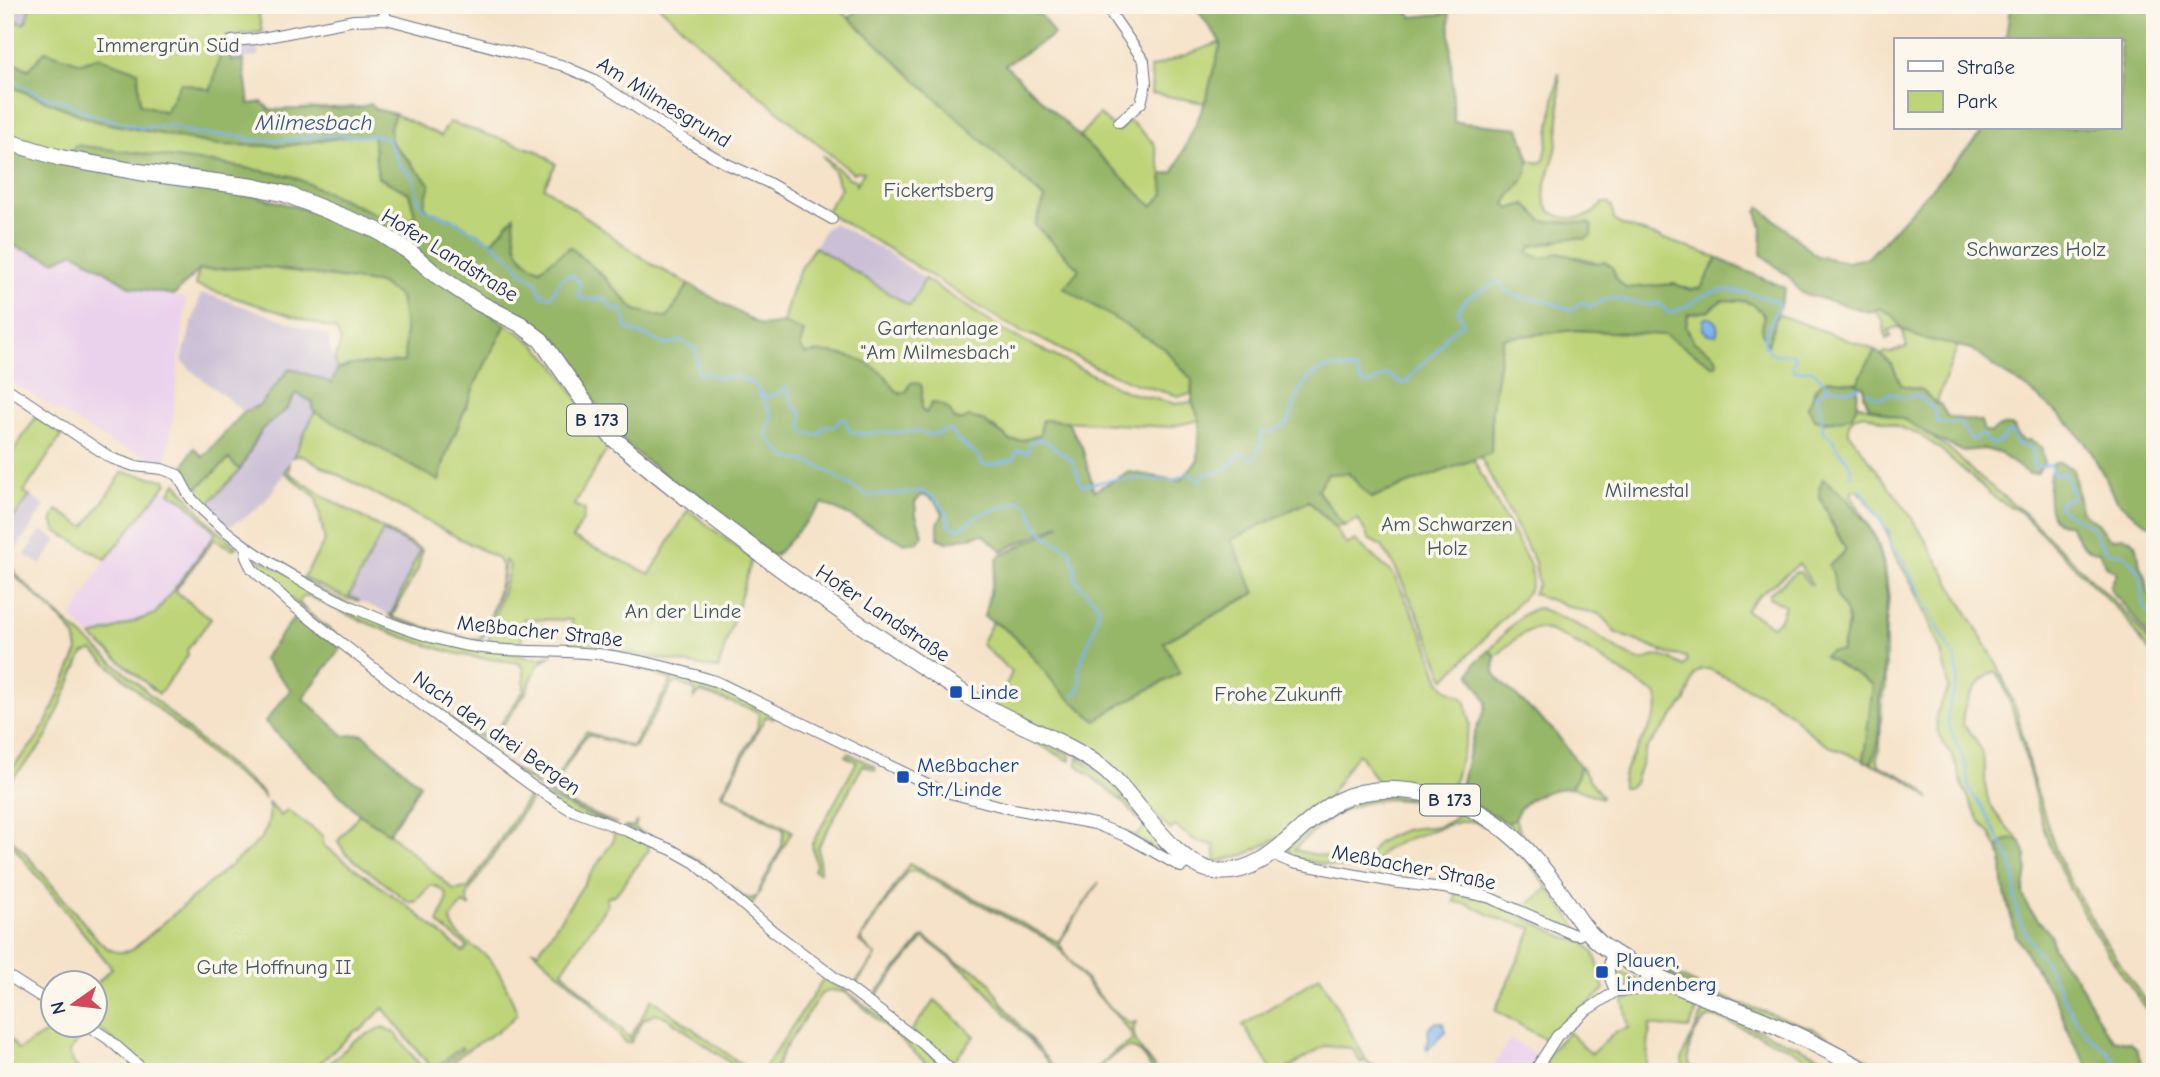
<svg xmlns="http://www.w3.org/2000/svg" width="2160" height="1077" viewBox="0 0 2160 1077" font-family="'Comic Neue',sans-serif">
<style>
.built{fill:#ead1ec}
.industrial{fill:#cabfd6}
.green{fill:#bed478;stroke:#6c826b;stroke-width:2;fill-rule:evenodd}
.forest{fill:#96b668;stroke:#587263;stroke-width:2}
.water{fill:#7eb5ed;stroke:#4c72a6;stroke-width:2}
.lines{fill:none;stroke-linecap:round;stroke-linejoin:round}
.stream{stroke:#7eb5ed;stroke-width:2.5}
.minor-casing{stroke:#676e83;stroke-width:12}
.primary-casing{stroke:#676e83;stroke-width:18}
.minor{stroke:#fff;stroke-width:10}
.primary{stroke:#fff;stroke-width:16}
.transit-dot{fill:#1a4fb4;stroke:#fbf7ec;stroke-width:2.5}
.labels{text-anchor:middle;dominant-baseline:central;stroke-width:7;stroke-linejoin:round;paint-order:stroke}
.shield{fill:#fbf7ec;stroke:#5e6b89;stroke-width:2}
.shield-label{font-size:19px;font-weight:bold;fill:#1b2f5e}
.park-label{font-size:21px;fill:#445864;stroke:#fbf7ec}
.street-label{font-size:21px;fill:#1b2f5e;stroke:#fbf7ec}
.transit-label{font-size:21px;fill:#164399;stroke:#fbf7ec;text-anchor:start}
.water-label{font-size:23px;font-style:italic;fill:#395789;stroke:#fbf7ec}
</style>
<rect width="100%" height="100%" fill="#fbf7ec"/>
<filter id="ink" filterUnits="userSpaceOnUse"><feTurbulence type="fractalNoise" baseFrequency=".0143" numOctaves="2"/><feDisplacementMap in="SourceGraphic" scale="14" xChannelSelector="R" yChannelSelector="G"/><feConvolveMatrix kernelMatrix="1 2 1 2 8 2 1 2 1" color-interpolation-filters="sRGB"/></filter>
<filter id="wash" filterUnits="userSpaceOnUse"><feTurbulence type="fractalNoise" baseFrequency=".00686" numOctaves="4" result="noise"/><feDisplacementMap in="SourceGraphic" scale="28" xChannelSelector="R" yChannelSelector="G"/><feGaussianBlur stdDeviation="1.57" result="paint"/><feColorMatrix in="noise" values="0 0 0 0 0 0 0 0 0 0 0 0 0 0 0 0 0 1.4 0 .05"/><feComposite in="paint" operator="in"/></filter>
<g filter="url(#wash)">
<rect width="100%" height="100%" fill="#f5e2c8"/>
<g class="built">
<path d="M5,243l50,18 19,-9 57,35 55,12 -13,118 -7,46 -53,-19 -108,-66z"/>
<path d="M162,489l24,13 30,31 -61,81 -63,23 -20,-19 34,-59z"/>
<path d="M1510,1039l27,16 -11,17h-36z"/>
</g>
<g class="industrial">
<path d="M5,5h25l-3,15 -4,4 -18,-9z"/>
<path d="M257,45l2,11 -29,5 -1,-12z"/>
<path d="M834,223l59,33 32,23 -15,27 -95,-59 10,-18z"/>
<path d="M201,294l12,2 116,40v13l6,10 2,11 -5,14 -42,-16 -30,37 -16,7 -52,-41 -10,-10 9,-35z"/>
<path d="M296,393l17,9 -1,7 3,3 -4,11 -30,56 -16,22 -18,15 -21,12 -19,-23 33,-35 22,-41 24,-19z"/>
<path d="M30,496l15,10 -30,45 -7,3 -3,-2v-38l10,3z"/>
<path d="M41,530l16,10 -16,25 -16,-10z"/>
<path d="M383,531l38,19 -30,65 -42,-19z"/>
</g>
<g class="green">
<path d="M30,5h158l20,7 4,-7h45l5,27 -36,4 -15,54 -46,22 -25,-8 -59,-40 -36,-13 -16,19 -24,-12v-43l18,9 4,-4z"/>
<path d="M658,5h177l210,194 -10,26 45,44 -15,19 100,61 27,31 -1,14 -12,2 -43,-12 -43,-18 -56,-29 -15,-5 -41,-24 -87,-56 -68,-40 15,-24 -7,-16 -12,-17 27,23 6,2 1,5 8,-13 -6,-1 -5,2 -129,-107z"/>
<path d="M1221,42l-16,61 -54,-10 1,-13 -2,-12z"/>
<path d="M1559,73c1,24 1,47 -2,71 -2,17 -16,42 -12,58 3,12 14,15 25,16 16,0 23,-3 33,-15h5l4,4 2,13 6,4 96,33 3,2h-2l-16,29 -11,3 -15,-7 -49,4 -9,-8 -5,-13 -34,-10 -41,1 -9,-6 4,-6 20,-3 18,-7 -6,-12 -22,-3 -17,-17 -15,5 -5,-4 3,-10 14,-12 8,-23 9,3 5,-3c7,-28 8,-58 15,-87z"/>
<path d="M5,84l39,15 133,39 41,7 67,1 66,-10h22l5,41 31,16 6,22 -13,11 -111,-50 -69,-12 -155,-11 -62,-20z"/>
<path d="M395,114l46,22 8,-14 88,29 19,13 -12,23 107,77 38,20 -22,35 -32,-9 -35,-37 -30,-25 -30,21 -9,-3 -16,-19 -1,-30 -22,25 -42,-24 -20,-7 -6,-5 -12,-43 -21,-21 -1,-15z"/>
<path d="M1099,114l19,17 11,-11 25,23 8,32 2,19 -12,12 -73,-69z"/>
<path d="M815,247l95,59 15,-27 79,52 123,61 49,12 16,-2 8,18 -31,7 -127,-7 -2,15 -17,5 -12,1 -17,-14 -40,-8 -22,-16 -6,11 -4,-4v-22c-22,5 -24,10 -36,-12l-71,-24 -10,3 -6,-9 5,-14 -21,-9c6,-27 14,-54 32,-76z"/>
<path d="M265,267l116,17 19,13 5,31v30l-2,4 -53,3 -13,5 -2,-11 6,-18 -5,-11 -141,-45 4,-15z"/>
<path d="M1722,300c41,1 41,6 46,44l9,-30 98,36 -18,33 -28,-4 -14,9 -7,19 15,15 13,-1 15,-5 6,-12 51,17 46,32 20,20 49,39 106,104 26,35v9l-30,-43 -106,-106 -24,-13 -55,-49 -20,-14 -55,-21 -9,2 -7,7v10l57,76 16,25 76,132 19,46 14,61 24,75 11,25 30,54 59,89v5c-42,-59 -90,-127 -112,-196 -9,-28 -32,-140 -48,-154 -18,10 -35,32 -32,54 12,9 21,29 22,44 0,11 0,23 4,33 7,15 20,27 31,39 -10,-3 -15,0 -22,7l-7,-13 -11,-14 -16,-32 -12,-36 -9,-9 -6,-15 -1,-14 12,-26 -1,-13 -6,-24 -13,-33 -14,-32 -23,-38 -4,-17 -5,-10 -24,-32h-5l-2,5 26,45 8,27 4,31 -3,29v60l-4,14 -2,44 -3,13 2,7c18,10 41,16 51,35 -20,-27 -77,-41 -108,-58 -13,-8 -21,-20 -32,-29 -24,-18 -54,-30 -81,-44h-7l-7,5 -9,27 -40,48 -11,34 -8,5h-5c-4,-26 47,-72 34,-94 -23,-13 -100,-71 -122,-65 -15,4 -27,18 -39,28l-5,-7c14,-15 29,-39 49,-42 19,8 38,16 56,26 16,10 30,23 49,27 14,-10 26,-2 40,5l4,-4 -2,-5 -17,-3 -55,-22 -9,-13 -8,-6 -12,-1 -52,-18 5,-10 -3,-22 -55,-106 11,-4 1,-43 11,-71 72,-8 91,5 48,31v-12l-20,-12 -8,-15 2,-13 21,-3zM1829,519l58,78 -4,55 1,30 -5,18v40l-15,18 9,-73 -49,-29 18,-5c0,-11 7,-23 6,-33 -1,-6 -5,-9 -7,-15 -11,-20 -4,-34 5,-53zM1799,564l13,20h-3l-9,-12h-4l-27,22v3l16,9 -5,13 -7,7 -28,-16 13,-14z"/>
<path d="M1879,308l14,7 9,14 56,16 -22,59 -14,-14 -21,-5 -9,-21 -11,-9 4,-3 5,1 17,-6 -5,-18 -5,-2 -9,3 3,7 -5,2 -3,-18 -8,-11z"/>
<path d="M506,324l28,19 22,23 52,82 -34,57 11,5 -2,10 -10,18 77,36 38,-64 64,49 -34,110 -111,-20 -36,-2 1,-27 -49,-1 -2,25 -33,-2 22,-76 -5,-6c-1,17 -14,71 -26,82l-26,-4 -60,-19 -4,-4h2l29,-65 -37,-19 -34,65 11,5 -12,-2 -45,-21 22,-37 -9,-44 -32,-25 5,-8v9l34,23 99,54 -4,19 -22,40 -3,6 1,3 76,22c3,-1 8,-1 10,-3 8,-6 23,-58 22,-69 -1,-5 -2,-5 -5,-10l-196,-103 -8,2 22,-45 124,69 7,-26 31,-75z"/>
<path d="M36,417l26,18 -38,57 6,4 -16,21 -9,-4v-27l3,-5 -3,-2v-15z"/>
<path d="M229,459l11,11 -33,35 -13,-14z"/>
<path d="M1473,459l57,106c3,11 3,16 -2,27l-83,88 -14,-37 -35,-74 -14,-23 -12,-6 -12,-21 -14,7 -27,-36 11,-17h20l23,25z"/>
<path d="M123,472l42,8 2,3 -61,76 -50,-28 -4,-10 5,-11 28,17z"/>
<path d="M176,483l33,39 27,25 -4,2 -18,-10 -39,52 36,28 -24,31 1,5 -29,39 -67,-57 63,-23 61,-81 -30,-31 -16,-9z"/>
<path d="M1309,501l25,26 13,18 8,-5 39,35 33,68 13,39 7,8 13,6 6,6 4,23 -17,61 -11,8 -64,-11 -16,-25 -4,-4 -11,14 -21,33 -44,35 -38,19 -28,7 -2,-17 -18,-4 -21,-15 -5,4 -54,-55 -121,-65 17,-38 -31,-28 12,-23 31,22 32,43 40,35 18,-13 49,-66 91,-49 -24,-53z"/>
<path d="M254,558h4l123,63 150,37h12l9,-3 -14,10 -13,29 -34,48 3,-8 30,-44v-21l-5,-6c-21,-4 -43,-4 -64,-10 -50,-13 -100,-34 -146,-57h-5l-4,4v4l11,11 75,58 42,28 31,24 29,12v4l-2,1 -12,-8 -4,1 -6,-4 -146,-109 -52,-45 -12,-14z"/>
<path d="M5,562l7,6 9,12 46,43 68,58 64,59 62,51 4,8 -6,-7 -45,-34 -121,-107 -9,2 -3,5 -35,80 -11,15 -30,33v-10l31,-36 11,-19 31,-70c0,-2 -2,-10 -2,-12 -8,-18 -55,-56 -71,-73z"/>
<path d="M638,666l89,22 11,11 10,1 27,15 -2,4 -7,-3 -43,78 69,37 -41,76 -56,-47 -34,-18 -38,-15h10l4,-6 -2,6 1,3 53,24 16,11 39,32 8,2 4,-3 25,-48 3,-18 -62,-35v-2l35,-65 2,-15 -5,-3 -53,-18 -7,6 2,-7 -19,-9 -5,4 -36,59 -4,3 -43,-13 -4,2 -32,50 -1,6 7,6 58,25c-43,-11 -78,-35 -112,-61l22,15 2,-1 18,15 39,-60 46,15 40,-67 -37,-12z"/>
<path d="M1013,726l57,28v7l-60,-32z"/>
<path d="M848,753l28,14 -1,3 -12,-5 -45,82 2,24 -1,2 -5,-3 2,-4 -4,-22 45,-82 -12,-6z"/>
<path d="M1078,757l31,23 69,80 -79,-39 37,15 9,-9 -24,-27 -44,-35z"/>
<path d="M1580,766l22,31 -1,1 -26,-10h-5l8,-12z"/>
<path d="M533,790l118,54 -4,1 2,5 -33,44 -10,4 1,7 -45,66 68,67 22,-39 100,73h-9l-75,-54 -12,-5 -13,7 -12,22 -5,1 -40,-46 -53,-47 5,1 3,-3 72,-107 1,-7 -3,-4 -42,-16 -33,-19h-2l-64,95c-4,7 -4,11 1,17l-8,-4 -12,15c1,22 29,28 41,44 8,9 21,39 25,51 -13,22 -62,35 -69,59h-13l28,-23 -2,-2 -28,23 -50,-62 -21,21 -7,2 -45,41h-159l-57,-48 1,-39 17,-17 -107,-132v-3l20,20 74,88c10,10 18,14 33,9l128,-110c8,-12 12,-24 8,-38l13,14 6,-6 36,26v9l91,66 49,41 5,-5 -27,-21 -3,-4c8,-18 17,-31 -7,-37l-16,17h-6l-64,-49 -7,-12 21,-27 30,19 65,57 14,-2z"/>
<path d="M1372,795l48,3 52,17 44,29 61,83 -1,2 -3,2 -56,-24 -1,-4 10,3 22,-18c-16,-23 -48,-62 -77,-67 -11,-2 -77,21 -87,30 -7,6 -10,14 -11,23l-82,-16 -3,-11 50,-40zM1386,799c22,1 49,3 69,14l1,4c-14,14 -38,8 -54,14 -8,3 -19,8 -25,13 -7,8 -9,17 -19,20l-63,-14 1,-3c30,-27 47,-43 90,-48z"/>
<path d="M1515,818l3,9 8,11 29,34 25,38 17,18 31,24 102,48 84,29 76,43h-13l-55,-30 -140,-60 -82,-45 -92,-114z"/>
<path d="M909,864l149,78 41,-60 -40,61c14,27 45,63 71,80l6,-1c-10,17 13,37 22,50h-5c-4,-7 -10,-20 -18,-23 -14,-5 -30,14 -39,23h-3l22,-21 16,-9v-9l-72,-85 -10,-8 -133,-69 -9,1 -45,65 1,6 13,13 -21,30 1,4 -4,-3 24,-31 -17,-15z"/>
<path d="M1456,893l30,6 79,38 19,5 9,10 4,9 7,28 -7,8 -28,19 -23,24 -51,-30 38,-82 -34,-9 -31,-15 -14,-2z"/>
<path d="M925,937l32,25 22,10 11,11 12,20 55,69 -82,-94 -51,-40 -52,63 -3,-3 4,-1 49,-59z"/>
<path d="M1614,968l23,12 -5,6 -10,-1 -8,-8z"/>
<path d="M826,976h3l4,8 6,2 62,46 2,4 10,4 25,21 6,11h-8l-68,-61 -23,-19 -15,-2 -9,4 -38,57 -8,18 -4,3h-9z"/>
<path d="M1320,976l46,84 5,6 3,-1 5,7h-6l-7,-12 -5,3 -9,-15 -28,-2 -42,26h-12l2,-2 -29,-45z"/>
<path d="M1655,991l44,15 -10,23 -39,-4 -4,45 28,2h-122l-10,-7 11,-17 15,-16 23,22 24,-22 14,-4 -6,-28z"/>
<path d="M935,1000l40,36 -24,28 -40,-33z"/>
<path d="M1708,1009l107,45 33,18h-4l-29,-15 -3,4 -25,-14 -71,-30 -8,1c-15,12 -26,37 -15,54h-8l-3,-11 1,-6 21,-44z"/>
<path d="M60,1025h15l9,5 -15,23 5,11 7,8h-76v-41l13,19z"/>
<path d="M383,1027l13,7 29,38h-105l35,-32z"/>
</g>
<g class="forest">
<path d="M860,5h156l26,11 12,19 -49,30 147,141 12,-12 -2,-19 12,-3 31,-69 16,-60 -27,-38h207l11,12 37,-4 5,109 65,6c7,20 15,35 3,54 -6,9 -13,11 -17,23l5,4 15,-5 17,17 46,2 4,3 -1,9 -6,4c-19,-4 -35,4 -53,7l-4,6c11,8 19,7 30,0l35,11 12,-1 7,5 5,13 9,8 49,-4 15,6 11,-2 16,-29h2l66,29 -17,57c-7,-12 -8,-17 -4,-30 -12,-16 -23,-15 -42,-15l-13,11 -21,3 -2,13 8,15 20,12 4,9 -4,3 -49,-31 -90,-5 -72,8 -11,71 -1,44 -120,45 -23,-25 -20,1 -11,16 27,36 -10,1 -25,-26 -78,39 24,53 -91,49 16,31 -66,35 -18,13c-13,-12 -30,-23 -41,-37 -24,-28 -36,-51 -71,-67l14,-60 57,-28 5,-5 -58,27 -19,-17 -36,8 -9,-4v-14l5,-10c-4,-10 -10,-17 -21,-19l-7,7 1,13 7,20 -5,7 -13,1 -82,-40 -47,52 -4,1 -139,-105 -23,-26 -47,-71 -15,-19 -19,-17 -47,-20 -165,-99 -249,-46 8,-8 146,19 69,12 111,50 13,-11 -6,-22 -31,-16 -5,-41h-22l-66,10 -67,-1 -123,-24 -90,-37v-26l24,12 16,-19 36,12 17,-6 40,14 2,33 25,8 16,-29 30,7 11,-42 7,1 2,12 12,-1 6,44 13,-2 8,8 91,-3 10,-3 4,5 20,5 -5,13 1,15 39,42 -6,22 6,5 20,7 42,24 22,-26c0,23 0,44 26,53l30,-22 30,26 35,37 32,8 22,-34 73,42 21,-3 21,9 -4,14 5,8c26,-5 56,2 78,20 8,7 8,15 18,20l6,-3 2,-6 4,-3 7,2 2,4v22l4,3 6,-10c12,1 18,5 22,16l6,2 9,-4 13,3 29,21 12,-1 17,-5 2,-15 25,1 15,26 12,44 35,-19 51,9 18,-21 2,-40 -8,-18v-22l-27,-31 -101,-61 15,-19 -44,-44 10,-26 -196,-181z"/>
<path d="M2010,5h145v524l-24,-16 -14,-13 -28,-52 -18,-23 -44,-37 -27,-17 -28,-22 -52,-11 -18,-9 -9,-14 -13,-7 -10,4 -69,-19 -12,-16 -28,-23 1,-26 -5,-16 3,-5 57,49 31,6 21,-5 117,-129h134v-88h-114z"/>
<path d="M5,147l133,32 114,16 63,17 57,22 134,90 -29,56 -31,75 -7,26 -124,-69 -3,-3 1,-7 -17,-9 -10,17 -24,19 -22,41 -11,-11 -35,32c-17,-13 -11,-27 0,-43l9,9 41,-45 16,-7 30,-37 42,15 5,-13 13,-5 53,-3 2,-4v-30l-5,-31 -19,-13 -116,-17 -66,3 -25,25 -43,-8 -57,-35 -19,9 -50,-18z"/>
<path d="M1875,350l17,14 9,21 21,5 14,14h4l8,13c12,3 22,1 33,5l3,9 7,2c7,-7 14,-9 23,-6l3,9 7,5 7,-1 10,7 3,15 -7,12h-8l-30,-21 -15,-4 -22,2 -31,-15 -24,-15 -38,-14 -5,-12v-8l-6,-3 -1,20 -5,12c-14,5 -24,7 -38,3l-6,-12c14,-34 15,-28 49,-24z"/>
<path d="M2059,462l14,7 8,41 9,9 8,4 10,14 5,2 10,-2 7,2 7,7 3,20 6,11 2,15 3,5 4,1v50l-23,-34 -20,-22 -2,-6 7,-13 -10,-6 -8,-15c-18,0 -21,-16 -30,-28 -5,0 -11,1 -15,-5 -8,-10 -6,-44 -1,-55z"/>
<path d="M1823,479l21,17 18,21 14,23 7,27 4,30 -4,55 1,30 -5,18v40l-7,22h-7l-1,-4 9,-73 -49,-29 6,-5h12c0,-11 5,-17 6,-27 1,-12 -9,-20 -12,-31 -3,-11 0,-18 -7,-27l17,-16 -26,-52 -1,-10z"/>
<path d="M297,614l44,34 -38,50 41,38 19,-2 57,51 -31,48 -30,-19 -94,-92 26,-33 -28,-30z"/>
<path d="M1490,650l5,7 -1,15 6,9 55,51 25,34 -2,10 -8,12c-19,0 -49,10 -55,30l-7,5 -46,-24 -2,-9c5,-19 8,-41 16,-60 3,-9 10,-17 10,-27 0,-9 -12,-18 -16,-29l5,-11z"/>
<path d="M2013,839l7,2 6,14 1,16 -4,23 6,15 22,26 2,12 10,16 14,15 27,51 9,10 17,4 6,5 9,24h-53l-22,-35 -12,-33 -42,-68 -13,-51 -1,-24 -4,-13 6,-7z"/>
<path d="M1812,1057h3l29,15h-19l-13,-11z"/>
</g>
<g class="water">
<path d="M1705,318h5c6,3 10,10 6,17l-8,-1 -5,-4v-9z"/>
<path d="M1436,1022l7,1 2,9 -10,11 -8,6 -1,-3 3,-6 -1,-11z"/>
</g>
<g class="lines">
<g class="stream">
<path d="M5,76l34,19 25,6 23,12 54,15 29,-2 28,8 41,2 14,4h39l20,-4h69l7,3 12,26 12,11 4,10 2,14 7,9 26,10 42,24 21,18 8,10 15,11 4,13 10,1 12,-19 9,-2 8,8 -1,13 5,3h21l8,11 8,-1 4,7 1,11c11,9 27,9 38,18l18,-4 14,8 1,22 3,3 5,-1 16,5 18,-2 17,11 10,11 17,-6 1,-4h3l6,17 9,9v15l4,5 13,1 6,-9 9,1 7,-9 3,1 6,12 12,3 54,-3 14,4 21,-5 7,11 20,14 4,9 6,1 24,-5 6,-9 10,1 2,-9 8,-5c15,4 22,17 35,23l8,23 2,1 34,-6 57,1 14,-7 12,8 5,-7c14,1 27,-7 34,-20h4l9,6 2,-1 7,-15 1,-11c10,-2 17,-2 25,-10 5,-4 6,-14 8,-20 12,-33 28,-39 61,-33l5,11 4,3 7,-1 15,-9 15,10 4,-1 12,-15 18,-16 10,-16 17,-13 -5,-12c7,-17 24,-18 37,-28h4l7,8 13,6 28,4 24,9 6,-3 3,-4 3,-1 8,5 18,-9 43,7 7,-2 10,10c14,-2 24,-12 36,-18 20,-10 53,-1 72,7l2,5c-5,11 -28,40 -4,47 5,1 13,-1 18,0l3,5 -4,5 2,7 19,-1 16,17 21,3 9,-3"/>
<path d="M1829,387l-6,5 -8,3 5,10 3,26 10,8c3,16 20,17 18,38"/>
<path d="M1867,391l11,7 7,-1 5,-4 15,6 12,-4 19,16 1,11 13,2 9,-2c5,6 7,12 13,18l4,-1 2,-4 5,1 7,8c9,1 13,-6 18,-12l5,2 3,10 6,2h6l5,3 -1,14 3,5 12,-3 4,1v5l4,4 10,-2 8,23 -2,3 -10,2 -1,6 2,3 30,18 12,20 6,4 14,2 11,13 6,9 1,28 13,18"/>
<path d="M759,393l13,22 -6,21 21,22 16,2 19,8 46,28 54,-5 13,7 11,14 4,14 9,3 20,-14 41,-14 10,5c3,25 19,33 40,44l5,16v13l24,27c-2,22 -12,39 -19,59 -3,11 6,22 -6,30"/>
<path d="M1861,489l23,37 5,3c1,6 0,12 3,18 5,7 11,10 14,19l50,95 2,17 -10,34v11l18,43 3,23 15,21 27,51 4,15v24l4,20 16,29 11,14 27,53 16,20 20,17 14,19"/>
</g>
</g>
</g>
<g filter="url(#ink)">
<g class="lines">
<defs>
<g id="minor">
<path d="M383,5l3,14"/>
<path d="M1105,5l39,56 2,22 -5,20 -22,19"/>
<path d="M232,41l25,-2 97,-19 32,-1 175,46 32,14 94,62 40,23 40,18 65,37"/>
<path d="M5,387l106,71 23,8 28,3 16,6c4,7 8,16 13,23 56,64 189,131 272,147 47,9 96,4 143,10 37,5 73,15 109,26l227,110 66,17 87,16 30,12 56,31 8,-6"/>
<path d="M247,547l-1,10 6,12 39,35 120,93 120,88 38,24 58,22 45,19 23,13 78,68 149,112 31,29"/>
<path d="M1271,854l22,9 106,20 45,5 44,9 84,37 7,1 7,-4"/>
<path d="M1612,951c-4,15 -5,26 4,40"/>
<path d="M5,974l47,30"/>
<path d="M86,1024l21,14 39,34"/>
<path d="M1534,1072l23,-36 27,-24 32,-21 18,-1 22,-16"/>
</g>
<path id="primary" d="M5,141l56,17 78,14 115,15 32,7 90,36 34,22 25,22 44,29 41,21 21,16 58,83 15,16c113,95 234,180 357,259 42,27 96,42 134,72 33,28 67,95 110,101 51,7 83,-49 123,-70 36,-18 81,-12 118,1 48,18 79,53 107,94 13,20 24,38 43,52 44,30 109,53 159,73 35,15 69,32 102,51"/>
</defs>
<use href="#minor" class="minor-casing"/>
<use href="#primary" class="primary-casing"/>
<use href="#minor" class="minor"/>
<use href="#primary" class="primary"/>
</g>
</g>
<g class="transit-dot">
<rect x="949" y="685" width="14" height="14" rx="3.5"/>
<rect x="896" y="770" width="14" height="14" rx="3.5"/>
<rect x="1595" y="965" width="14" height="14" rx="3.5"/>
</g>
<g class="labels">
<g class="shield">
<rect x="567" y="404.5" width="60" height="31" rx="5"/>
<rect x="1420" y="784.5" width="60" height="31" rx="5"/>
</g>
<g class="shield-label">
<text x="597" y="420">B 173</text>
<text x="1450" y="800">B 173</text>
</g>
<g class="park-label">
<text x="168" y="45">Immergrün Süd</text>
<text x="939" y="190">Fickertsberg</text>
<text x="2036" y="249">Schwarzes Holz</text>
<text x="938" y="328">Gartenanlage<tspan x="938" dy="24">"Am Milmesbach"</tspan></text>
<text x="1647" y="490">Milmestal</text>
<text x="1447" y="524">Am Schwarzen<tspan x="1447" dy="24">Holz</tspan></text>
<text x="683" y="611">An der Linde</text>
<text x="1278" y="694">Frohe Zukunft</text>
<text x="274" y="967">Gute Hoffnung II</text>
</g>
<g class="street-label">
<text transform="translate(664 102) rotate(32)">Am Milmesgrund</text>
<text transform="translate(450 255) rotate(32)">Hofer Landstraße</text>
<text transform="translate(883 613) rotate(34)">Hofer Landstraße</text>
<text transform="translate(540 631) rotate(6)">Meßbacher Straße</text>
<text transform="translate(497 733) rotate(35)">Nach den drei Bergen</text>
<text transform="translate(1414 867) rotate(11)">Meßbacher Straße</text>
</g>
<g class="transit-label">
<text x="970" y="692">Linde</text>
<text x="917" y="765">Meßbacher<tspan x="917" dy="24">Str./Linde</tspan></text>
<text x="1616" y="960">Plauen,<tspan x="1616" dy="24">Lindenberg</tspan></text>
</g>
<g class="water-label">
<text x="314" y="122">Milmesbach</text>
</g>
</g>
<rect width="2160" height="1077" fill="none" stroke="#fbf7ec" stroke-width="28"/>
<rect x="1894" y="38" width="228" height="91" fill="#fbf7ec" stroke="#a1a7b3" stroke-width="2"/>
<rect x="1908" y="61" width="35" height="10" fill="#ffffff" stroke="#a1a7b3" stroke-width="2"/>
<text x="1957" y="74" font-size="21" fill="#1b2f5e">Straße</text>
<rect x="1908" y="91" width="35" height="21" fill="#bed478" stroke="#a1a7b3" stroke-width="2"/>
<text x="1957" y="108" font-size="21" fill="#1b2f5e">Park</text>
<g transform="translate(74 1004) rotate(256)"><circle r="33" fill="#fbf7ec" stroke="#a1a7b3" stroke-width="2"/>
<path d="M0-5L12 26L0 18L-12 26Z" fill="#d1495b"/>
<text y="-10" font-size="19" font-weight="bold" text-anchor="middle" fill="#1b2f5e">N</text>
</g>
</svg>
